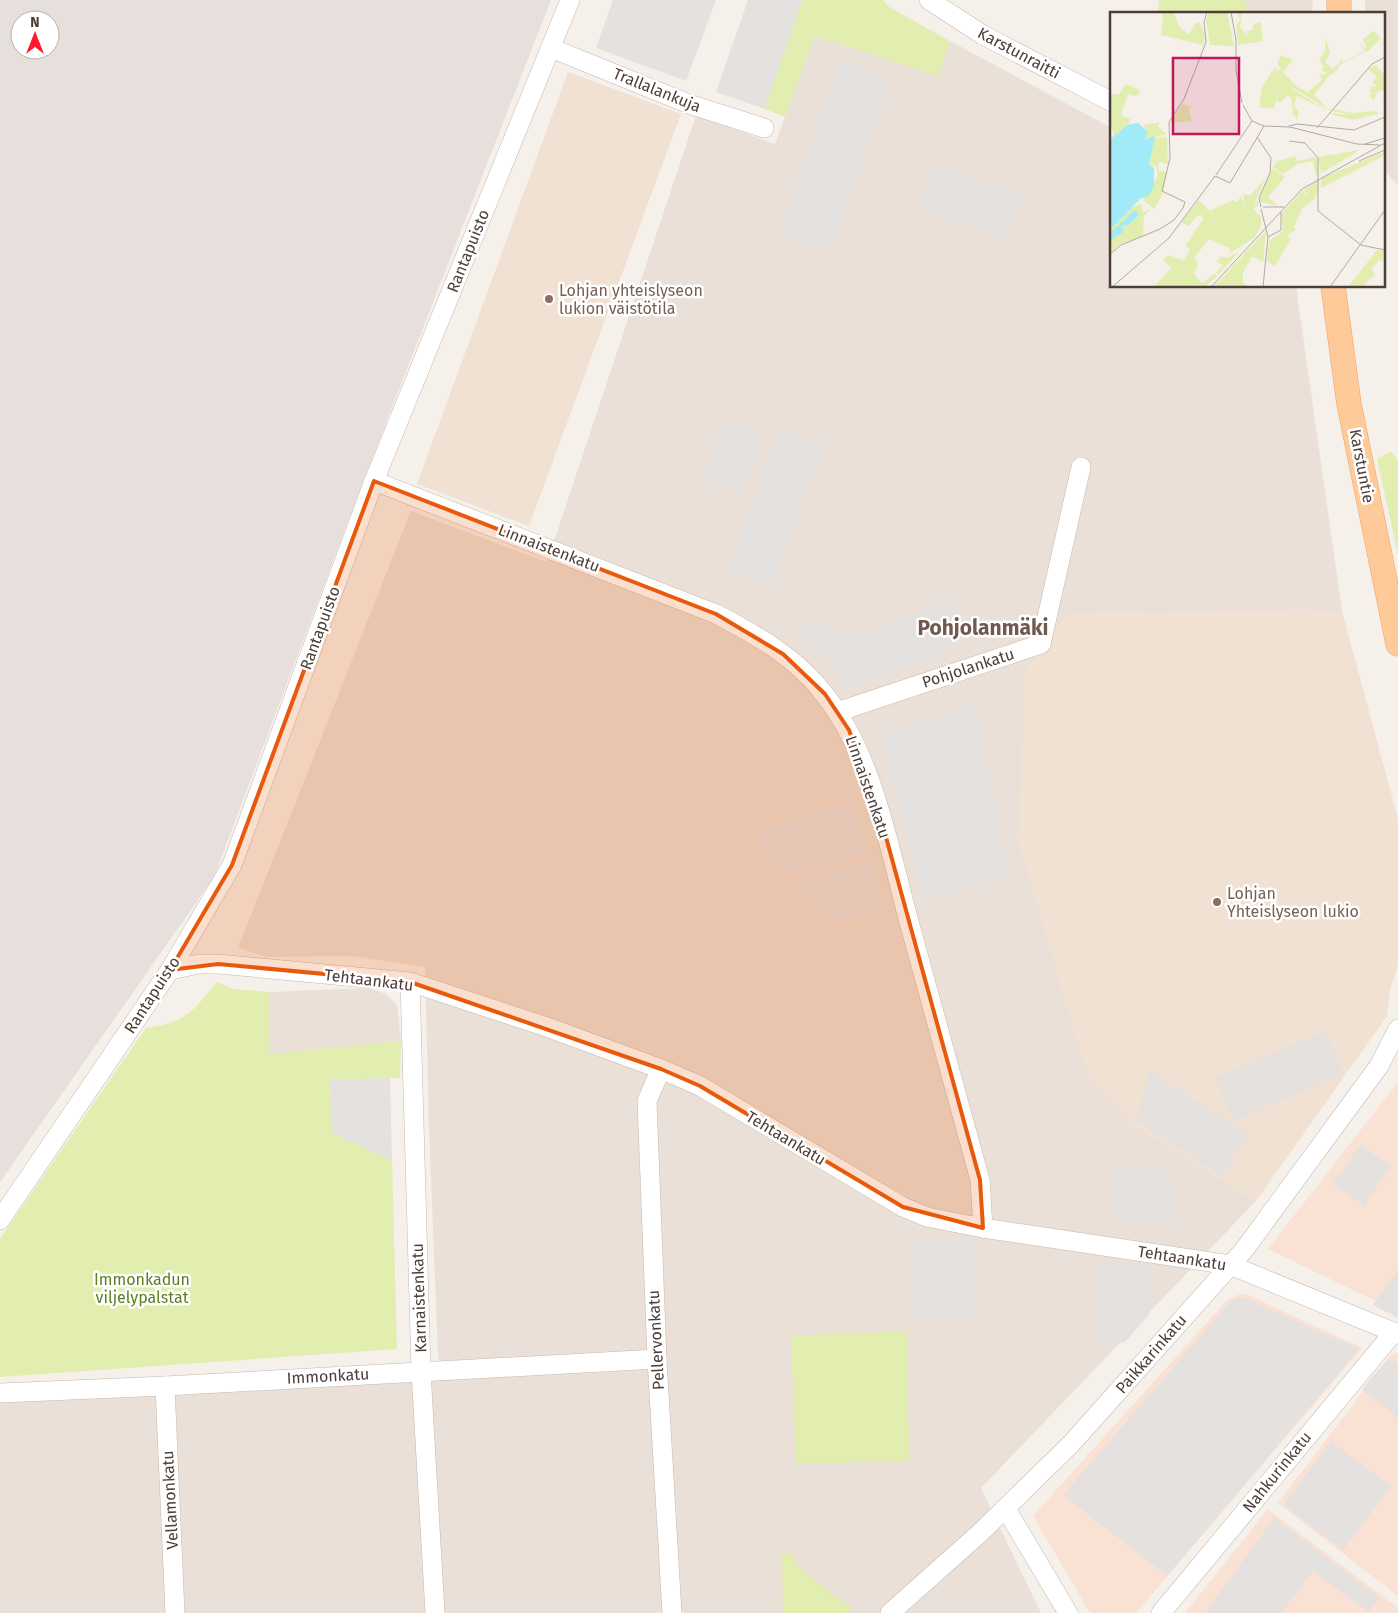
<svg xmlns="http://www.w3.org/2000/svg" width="1398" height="1613" viewBox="0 0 1398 1613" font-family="'Fira Sans',sans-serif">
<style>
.residential{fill:#ebe0d7}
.commercial{fill:#f9e1d4}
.industrial{fill:#e6dfdb;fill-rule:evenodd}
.education{fill:#f1e1d3}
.green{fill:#e1eeaf}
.parking{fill:#e5e1df}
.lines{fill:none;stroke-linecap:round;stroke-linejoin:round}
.minor-casing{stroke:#c6b8ae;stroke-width:20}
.major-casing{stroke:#f0a15e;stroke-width:25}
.minor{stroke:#fff;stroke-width:19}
.major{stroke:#ffca9a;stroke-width:24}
.marked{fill:#e8590c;fill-opacity:0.2;stroke:#e8590c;stroke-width:4;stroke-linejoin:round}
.education-dot{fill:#8d6e63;stroke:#fff;stroke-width:2}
.labels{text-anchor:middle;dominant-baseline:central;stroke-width:5;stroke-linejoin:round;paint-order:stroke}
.street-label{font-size:16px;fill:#4c3e37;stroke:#fff}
.education-label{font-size:16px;fill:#785e54;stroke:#fff;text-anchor:start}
.park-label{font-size:16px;fill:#5c7f21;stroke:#fff}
.district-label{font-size:21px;font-weight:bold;fill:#70594d;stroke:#fff}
.inset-road{fill:none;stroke:#b2a9a2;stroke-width:1}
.view{fill:#c2185b;fill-opacity:0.15;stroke:#c2185b;stroke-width:2.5}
.inset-edge{fill:none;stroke:#4c3e37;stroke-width:2.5}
</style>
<rect width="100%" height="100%" fill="#f6f0ea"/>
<g class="residential">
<path d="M1244,0h69l-1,14 -61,-1z"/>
<path d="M1365,0h33v186l-14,-17v-155h-19z"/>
<path d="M815,36l123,40 12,-35 162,87v158h184l46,325 -275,3 63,508 126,79 -275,287 60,125h-1041v-211l442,-24 -4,-23 -9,-228 -4,-160 -73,-11 -85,1 -29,-9 173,-437 136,51 149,-447 79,29z"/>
<path d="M368,988l18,6 11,11 4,36 -131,13v-62z"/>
</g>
<g class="commercial">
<path d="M1398,1082v230l-130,-63z"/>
<path d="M1246,1294l116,54 -226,265h-46l-57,-97 195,-217 10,-4z"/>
<path d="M1398,1353v243l-120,-93 113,-148z"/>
<path d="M1268,1509l130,99v5h-213z"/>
</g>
<path class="industrial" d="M0,0h551l-189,484 -148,393 -214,305zM20,20h30v30h-30z"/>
<g class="education">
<path d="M568,72l113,42 -152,412 -112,-42z"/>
<path d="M1342,611l56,208v146l-8,25 -3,26 -131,185 -126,-79 -45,-54 -67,-229 7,-168 42,-57z"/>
</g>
<g class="green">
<path d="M802,0h81l6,7 61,34 -12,35 -123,-40 -30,81 -20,-8z"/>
<path d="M1159,0h85l7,12 6,2h-99z"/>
<path d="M1391,451l7,9v95l-21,-96z"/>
<path d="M217,982l16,7 37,3v62l131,-13 -1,37 -70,2 2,53 60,27 5,189 -397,28v-138l146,-211c41,-6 46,-16 71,-46z"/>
<path d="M907,1331l2,130 -113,3 -5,-128z"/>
<path d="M794,1553l2,12 56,44 -5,4h-64l-1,-59z"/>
</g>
<g class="parking">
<path d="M613,0h103l-30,81 -90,-33z"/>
<path d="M748,0h54l-37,109 -49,-17z"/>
<path d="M839,61l52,18 -60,173 -52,-18z"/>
<path d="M932,164l91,32 -16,44 -91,-32z"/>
<path d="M723,420l41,15 -21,59 -41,-15z"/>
<path d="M779,427l45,16 -52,144 -45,-17z"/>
<path d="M950,599l14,47 -118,42 -19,-30 -31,-23 10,-13 50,12z"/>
<path d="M976,704l32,171 -85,27 -42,-168z"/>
<path d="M854,801l14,53 -77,22 -41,-45z"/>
<path d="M872,860l12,49 -49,13 -44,-40z"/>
<path d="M1326,1031l18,43 -111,47 -18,-44z"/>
<path d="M1149,1070l100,64 -27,42 -86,-55z"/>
<path d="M390,1078l2,82 -60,-27 -2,-53z"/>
<path d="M1360,1145l31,21 -27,40 -31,-22z"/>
<path d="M1115,1167l55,3 4,54 -58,-5z"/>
<path d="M908,1240h68l2,79 -66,2z"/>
<path d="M1150,1263v50l-25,29 -26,2 -4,-80z"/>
<path d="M1398,1271v47l-25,-13z"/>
<path d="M1242,1297l117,52 -192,227 -104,-81 168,-194z"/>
<path d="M1388,1359l10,5v54l-36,-29z"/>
<path d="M1331,1441l60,45 -48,64 -60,-45z"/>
<path d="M1274,1518l106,80 -12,14 -55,-41 -32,42h-76z"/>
</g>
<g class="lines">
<defs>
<g id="minor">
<path d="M929,0l54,35 129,67"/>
<path d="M551,48l138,56 75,24"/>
<path d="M374,481l342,133c40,21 80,43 108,80 49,61 65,154 85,228 23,86 47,172 71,258l3,48"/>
<path d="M837,712l204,-68 40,-177"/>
<path d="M170,970l29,-6h19l192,18 137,45 114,42 39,17 203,121 24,10 56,11 247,37 168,69"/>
<path d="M410,982l11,389 14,242"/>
<path d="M661,1069l-14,32 10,258 15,254"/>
<path d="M0,1220l170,-250 62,-105 142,-384 196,-481"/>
<path d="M165,1386l10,227"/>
<path d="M0,1393l165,-7 492,-27"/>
<path d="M1006,1509l62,104"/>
<path d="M890,1613l91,-81 90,-88 173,-194 135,-184 19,-37"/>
<path d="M1161,1613l233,-281"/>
</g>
<g id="major">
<path d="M1339,14v-14"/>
<path d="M1333,286l16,118 49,240"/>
</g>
</defs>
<use href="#minor" class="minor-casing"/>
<use href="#major" class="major-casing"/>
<use href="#minor" class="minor"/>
<use href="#major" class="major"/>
</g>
<path class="marked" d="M374,481l342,133 67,40 42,40 24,36 32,89 99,361 3,48 -80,-21 -203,-121 -39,-17 -251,-87 -192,-18 -48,6 62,-105z"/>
<g class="education-dot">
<circle cx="549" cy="299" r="5"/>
<circle cx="1217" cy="902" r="5"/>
</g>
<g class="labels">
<g class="street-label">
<text transform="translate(1019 53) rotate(28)">Karstunraitti</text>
<text transform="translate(657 90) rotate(22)">Trallalankuja</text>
<text transform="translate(468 251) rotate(-68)">Rantapuisto</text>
<text transform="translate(1362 466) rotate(79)">Karstuntie</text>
<text transform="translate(549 548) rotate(21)">Linnaistenkatu</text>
<text transform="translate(320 628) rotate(-70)">Rantapuisto</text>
<text transform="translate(968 668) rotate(-18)">Pohjolankatu</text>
<text transform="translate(868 787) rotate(71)">Linnaistenkatu</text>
<text transform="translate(369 980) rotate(7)">Tehtaankatu</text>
<text transform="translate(152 995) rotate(-57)">Rantapuisto</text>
<text transform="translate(786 1138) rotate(31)">Tehtaankatu</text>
<text transform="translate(1182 1258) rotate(9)">Tehtaankatu</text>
<text transform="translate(419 1298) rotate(-92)">Karnaistenkatu</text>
<text transform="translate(656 1340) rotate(-93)">Pellervonkatu</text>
<text transform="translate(1151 1354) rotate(-49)">Paikkarinkatu</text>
<text transform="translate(328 1376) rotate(-3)">Immonkatu</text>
<text transform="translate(1277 1472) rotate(-51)">Nahkurinkatu</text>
<text transform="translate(170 1500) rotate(-93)">Vellamonkatu</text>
</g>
<g class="education-label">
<text x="559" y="290">Lohjan yhteislyseon<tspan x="559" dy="18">lukion väistötila</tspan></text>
<text x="1227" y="893">Lohjan<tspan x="1227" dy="18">Yhteislyseon lukio</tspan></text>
</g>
<g class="park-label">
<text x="142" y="1279">Immonkadun<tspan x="142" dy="18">viljelypalstat</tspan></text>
</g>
<g class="district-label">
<text x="983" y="628">Pohjolanmäki</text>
</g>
</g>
<g transform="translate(1110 12)">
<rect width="275" height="275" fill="#f6f0ea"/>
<path d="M53,0h11l4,12 10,11 8,-12h4l5,12 -2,10 -42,-10zM99,0h18l7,34 -24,-1 -4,-24zM127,0l5,1 -2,14 7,9v-5l6,-1v-6l8,-2 2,19 -25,4 -2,-19 4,-6zM264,19l7,7 -12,12 -31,16v4l-10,7 -14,18 15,15 -39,-24 -16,-19 8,5 -5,-9 4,-8 12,5 -10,12 14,15 11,5 14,-12 -3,-5 8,-1 -6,-5 3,-2 -5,-7 6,-10 1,-11 4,14 -5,9 8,7 10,-11 -1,5 23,-12 -5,-6 3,-2 -1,4 5,1 -4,-9zM268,52l-2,2 9,9v15l-8,2 -3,9 -5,-5 3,-3 -3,-3 4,-4 5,2 -6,-6 5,-5 -9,-8zM164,56l20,22 32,20 -29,-14 -3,10 5,5 -2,9 -3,-6 -4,2 3,-3 -2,-16 -4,-1 -7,7 -3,-3 -4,9 -14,-2 3,-20zM16,72l15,7 -5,5 -8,-2 -7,21 9,4 -2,6 -18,15 4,-6 -4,-10v-29l9,-1zM73,92l9,3 -3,2 3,12 -23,2zM222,97l20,4 25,-2 1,3 -26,6 -24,-7 28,2 -26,-4zM50,110l-2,5 9,7 -25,7 6,-8 -5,-8zM57,125l1,27 -9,-2 -1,4 1,5 8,1 -4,21 -9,16 -11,-9 15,-24 -2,-10 -7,-2 2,-13 3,-13zM249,138l-8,6 -30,17 -3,-16zM275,140v3l-64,33v-10zM185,144l3,5 18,-4 3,17 -3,2 -3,-15 -16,3 -14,10 -10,-7 4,-6zM162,156l13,9 -17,20 10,9 -17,-4 -1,-4zM156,165l-13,30 5,-7v6l-5,2 8,9v9l-7,12 -24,15 -1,-5 -20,-9 -15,19 4,6 -4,10 8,9 12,-9 3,2 -11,10 -52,1 17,-19 -8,-8 6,-5 15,6 6,-12 -5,-3 18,-27 -2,-4 32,-15 4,2 4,-6 4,12 -2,-13h8zM209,167l-2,19 -1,-3 -2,-1 2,4 -13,9 -9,19 2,4 -9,5 4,4 -16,27 -8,-4 2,-21 12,-8 2,-5 -2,-14 22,-24 2,4 3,1 -4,-5zM89,188l11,11 -14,6 -7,9 -8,-4zM31,192l2,8 8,-3 -7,7 -1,20 -23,8 -10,9v-17l4,-5 -4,2v-3l22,-23zM156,219l-3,31 -11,-6 -9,17v10l6,4h-36zM267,238l7,1 -1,11 -4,-2 -8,9 4,5 -13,13h-14zM130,239l-22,24 -2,-2 7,-8 -6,-3 4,-6 6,2z" fill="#e1eeaf"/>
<path d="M28,111l10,9 -4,8 11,-4 -6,28 5,4v18l-5,9 -9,4 -30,31v-90l17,-15zM25,198l4,5 -11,10 -6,1 1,6 -13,9v-8z" fill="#a1eaf8"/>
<path class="inset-road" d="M121,0l5,28v30l6,33M133,93l9,16M142,109l12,5 26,1 67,17 23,1M179,114l8,-2 57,6 31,-13M207,116l55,-64 13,-7M147,125l14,21 -1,15 -11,25 2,9M179,129l16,2 13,15v53l43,34 24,5M255,132l20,-6M249,149l26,-11M106,163l36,-54M105,164l15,7 34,-57M153,195h21M151,197l7,28 -5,50M158,225l13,-7v-18M0,242l11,-9 39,-16 14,-9 9,-12 2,-6 -23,-11 8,-33 -1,-36 15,-23 22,-57 -2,-20 3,-10M2,275l57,-49 46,-62M101,275l91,-98 83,-46M220,275l55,-77"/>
<path class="view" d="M63,46h66v76h-66z"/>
<rect width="275" height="275" class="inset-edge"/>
</g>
<g transform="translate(35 35)"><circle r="24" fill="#ffffff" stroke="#b7b2af"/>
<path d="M0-4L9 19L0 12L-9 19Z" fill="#ff182e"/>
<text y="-8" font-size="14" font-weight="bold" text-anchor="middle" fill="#4c3e37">N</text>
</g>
</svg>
